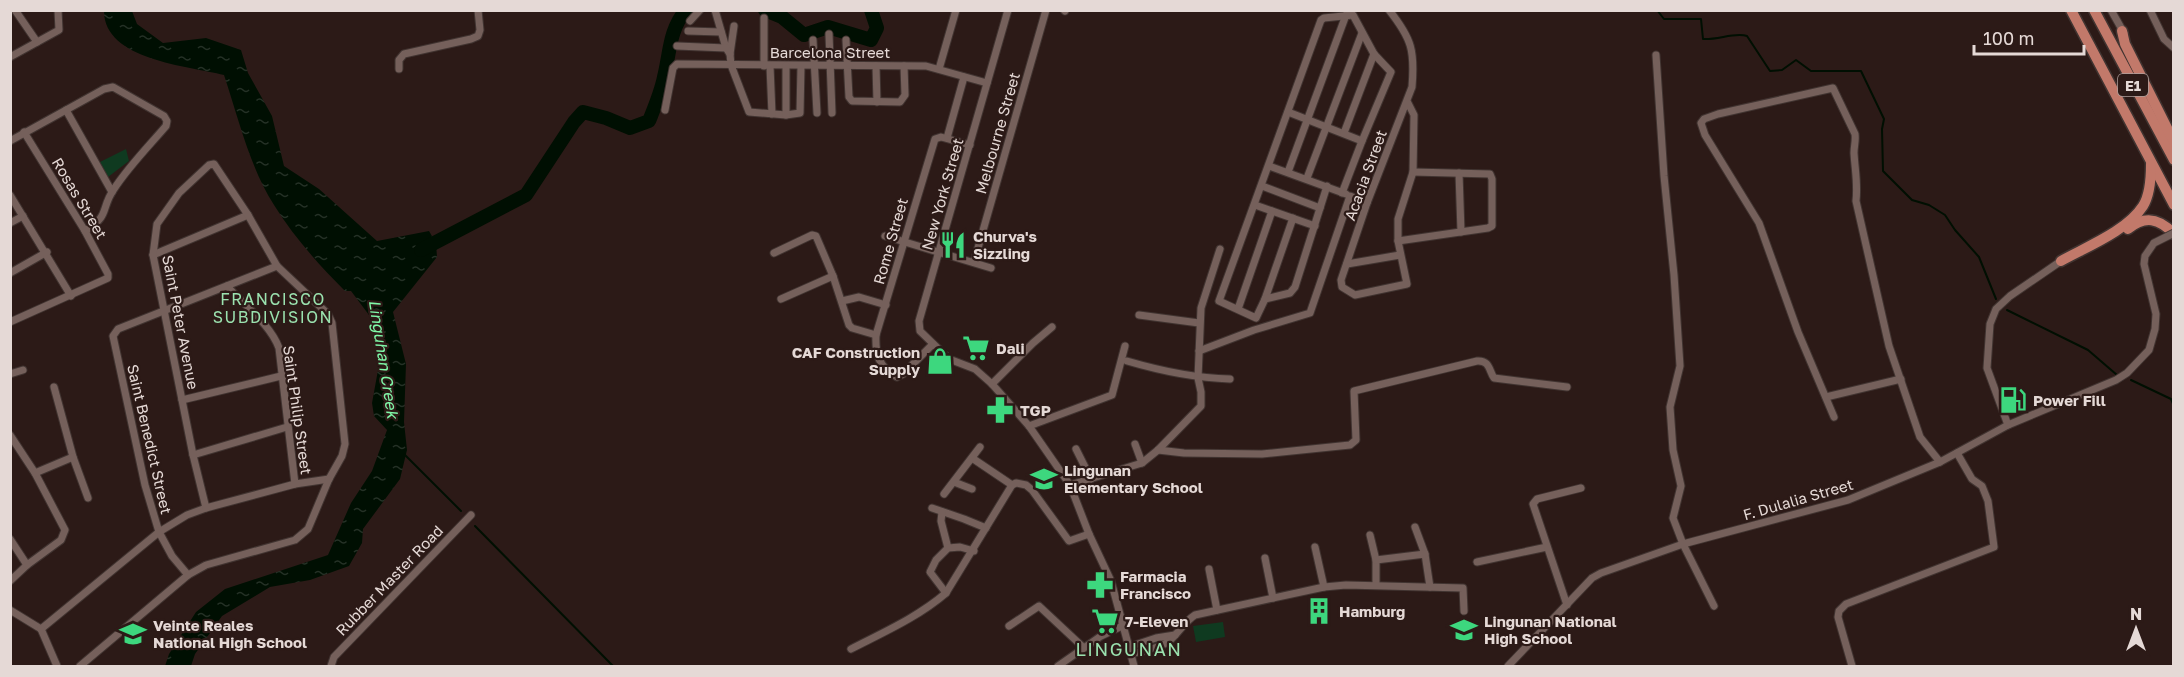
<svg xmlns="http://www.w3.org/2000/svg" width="2184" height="677" viewBox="0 0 2184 677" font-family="'Golos Text',sans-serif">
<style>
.park{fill:#0f3a20}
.water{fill:url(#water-ripples)}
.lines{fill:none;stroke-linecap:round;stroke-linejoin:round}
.stream{stroke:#000f02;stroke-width:2}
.river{stroke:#000f02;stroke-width:14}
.minor-casing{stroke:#413431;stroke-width:9}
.highway-casing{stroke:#413431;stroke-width:13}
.minor{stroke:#75605b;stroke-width:7}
.highway{stroke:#c2796a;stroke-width:10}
.minor-bridge-casing{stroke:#413431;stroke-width:9;stroke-linecap:butt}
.minor-bridge{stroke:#75605b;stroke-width:7}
.labels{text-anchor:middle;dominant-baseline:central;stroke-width:4.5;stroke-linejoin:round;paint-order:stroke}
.shield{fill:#2c1a17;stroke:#aea09d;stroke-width:1.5}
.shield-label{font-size:14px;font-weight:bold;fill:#e5d9d6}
.street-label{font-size:15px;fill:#e5d9d6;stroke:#2c1a17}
.poi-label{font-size:15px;font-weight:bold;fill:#e5d9d6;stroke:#2c1a17;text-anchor:start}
.neighbourhood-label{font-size:16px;letter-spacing:1.5px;fill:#9be2af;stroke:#2c1a17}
.water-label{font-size:16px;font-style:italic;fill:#80f8a8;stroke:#2c1a17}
.quarter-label{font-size:18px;letter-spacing:1.5px;fill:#9be2af;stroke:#2c1a17}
</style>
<defs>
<pattern id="water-ripples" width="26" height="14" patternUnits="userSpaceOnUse" patternTransform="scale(1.5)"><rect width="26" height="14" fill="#000f02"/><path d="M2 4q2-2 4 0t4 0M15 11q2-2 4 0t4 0" fill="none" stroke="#253126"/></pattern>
</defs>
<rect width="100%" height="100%" fill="#2c1a17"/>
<g class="park">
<path d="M126,149l3,12 -21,16 -8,-15z"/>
<path d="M1223,622l2,15 -29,5 -3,-16z"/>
</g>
<path class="water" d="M104,11h28l5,13 26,19 43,-5 35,12 7,23 24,43 12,50 35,23 58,52 52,-10 7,12 1,14 -44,55 13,52 -2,58 3,28 -7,29 -37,50 -1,14 -13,23 -39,14 -40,7 -48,29 -27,38 -4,12h-26l4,-12 27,-42 29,-23 103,-34 23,-52 21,-32 15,-41 -13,-14 -2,-13 6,-33 -1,-28 -8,-27 -18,-24h-6c-27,-27 -51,-54 -71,-86 -24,-37 -36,-88 -50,-130 -36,-9 -120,-15 -120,-64z"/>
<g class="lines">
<g class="stream">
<path d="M1657,10l7,9h37l2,20c15,1 32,-7 44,-3l23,35 12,-1 14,-10 15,11h50l23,48 -2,10 1,42 29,29 17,5 16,10 10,15 24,27 17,42"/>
<path d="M2007,310l81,40 29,25"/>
<path d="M2131,380l40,19 3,7"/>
<path d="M404,454l57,57"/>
<path d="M475,526l138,140"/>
</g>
<g class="river">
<path d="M765,10l17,7 22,18 24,-8 43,13 6,-12 -6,-18"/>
<path d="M421,250l105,-55 48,-73 9,-10 23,6 24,10 19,-7c6,-15 12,-29 15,-44 6,-24 5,-47 22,-67"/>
</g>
<defs>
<g id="minor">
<path d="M15,10l22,32"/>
<path d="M715,10l11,38"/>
<path d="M1008,10l-89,311 1,10 29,28 26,10 17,15 37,42 41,59 19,49 22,47 23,85"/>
<path d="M1064,10l1,1"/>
<path d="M1389,10c23,29 26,41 23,77l-45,116 -26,77 1,7 13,8 52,-11 -9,-43v-22l15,-47 1,-57 -7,-14"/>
<path d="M2111,10l13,23"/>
<path d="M2150,10l14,29 10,9"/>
<path d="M690,21l10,-11"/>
<path d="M734,26l-4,28 1,11 18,47 37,3 14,-2 1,-47"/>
<path d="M688,31l33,1"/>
<path d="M829,34l3,79"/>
<path d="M813,40l4,73"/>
<path d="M846,40l3,57 3,4 48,1 5,-7 -1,-29"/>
<path d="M677,46l49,2 4,6"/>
<path d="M1656,55l8,121 10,99 6,91 -10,41 3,43 8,36 -8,32 10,26 31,62"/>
<path d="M10,57l49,-27 -1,-20"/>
<path d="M764,66v-48"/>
<path d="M770,66l2,48"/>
<path d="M876,66l1,36"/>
<path d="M399,69v-9l5,-6 67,-15 7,-3 2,-6 -2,-20"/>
<path d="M939,69l17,-59"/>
<path d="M66,110l46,82"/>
<path d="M665,110l8,-42 4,-4 249,2 61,17"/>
<path d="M1288,112l74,29 -20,52"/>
<path d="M786,115v-49"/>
<path d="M1344,133l30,-79"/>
<path d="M947,138l17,-61"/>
<path d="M10,141l94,-52 9,-2 51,29 3,5 -1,5c-18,21 -37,40 -52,63 -14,20 -3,26 -29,42"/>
<path d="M1269,166l77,28"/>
<path d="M1288,172l58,-157"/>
<path d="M1459,173l2,59"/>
<path d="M1307,178l55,-145"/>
<path d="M1262,186l58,22"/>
<path d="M10,195l61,101"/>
<path d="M1255,205l60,21"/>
<path d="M1293,218l-28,81 -9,19 -37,-17 102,-281 3,-2 29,-3 21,39 17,18 -29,69"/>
<path d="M10,223l13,-7"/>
<path d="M885,236l106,32"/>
<path d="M1398,241l90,-13 4,-2v-47l-2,-5 -77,-2"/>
<path d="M774,253l38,-18 4,1 17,40 16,49 3,3 24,7"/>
<path d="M153,255l95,-40"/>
<path d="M974,262l72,-252"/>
<path d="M1347,264l53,-9"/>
<path d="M10,273l37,-21"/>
<path d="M227,286c17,19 43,38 52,62l16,136"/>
<path d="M781,299l52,-23"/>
<path d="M1265,299l25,-6 5,-6 32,-101"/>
<path d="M842,301l17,-4 27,8"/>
<path d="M1238,309l34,-98"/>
<path d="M1139,315l60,8"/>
<path d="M10,322l98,-44v-4l-23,-43 -61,-99"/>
<path d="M933,344l-30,30 -6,3c-18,-10 -22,-22 -21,-42l59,-196 6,-2 29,8"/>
<path d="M1199,351l55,-21 56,-17 40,-117 17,7"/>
<path d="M1127,361c34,10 67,17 103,18"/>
<path d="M10,374l13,-4"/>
<path d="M992,384l41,-41 19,-16"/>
<path d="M54,387l19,70 15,41"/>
<path d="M1826,397l75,-18"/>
<path d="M182,400l99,-24"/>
<path d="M1834,417l-36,-85 -39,-109 -54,-88 -4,-12 3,-4 14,-5 115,-26 22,46c1,7 -1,12 -1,19 1,17 4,31 2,48l33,145 31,91 20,25"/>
<path d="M2008,425l-21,-57 3,-44 6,-15 14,-13 51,-35"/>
<path d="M1029,426l83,-31 13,-49"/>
<path d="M10,435l25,38 30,57 -4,10 -34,25 -17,16"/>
<path d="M1135,444l7,19"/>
<path d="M1076,449l15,30"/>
<path d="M1158,450l26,3 78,1 88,-9 6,-5 -2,-49 123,-30c13,-1 12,10 17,17l73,9"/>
<path d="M193,455l94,-28"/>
<path d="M972,458l40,27"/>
<path d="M35,473l38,-16"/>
<path d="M954,482l18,7"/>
<path d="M1070,485l72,-22 16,-13 43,-44v-14l-3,-14 3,-70 19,-59"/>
<path d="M944,494l36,-47"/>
<path d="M932,508l32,11 22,9"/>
<path d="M942,512l-1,9 7,27"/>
<path d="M1415,527l10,27 5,33"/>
<path d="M1370,535l6,25v25"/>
<path d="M10,539l17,26"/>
<path d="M1315,547l9,40"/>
<path d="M1265,558l8,40"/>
<path d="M1376,560l49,-6"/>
<path d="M1477,562l70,-15"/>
<path d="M1209,569l8,41"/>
<path d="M188,575l-16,-19 -13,-24 -14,-47 -32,-149 5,-7 159,-63"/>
<path d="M946,593l-16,-21 6,-12 12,-12 12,-1 14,4"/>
<path d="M1567,605l-34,-101 4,-5 44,-11"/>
<path d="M10,610l31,19"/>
<path d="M1009,626l30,-20 45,42"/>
<path d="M41,629l118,-97 28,-17 19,-7 89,-24 34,-5"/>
<path d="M41,629l16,37"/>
<path d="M1129,647l27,-9 19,-3"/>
<path d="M851,649c33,-17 67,-32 95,-56l66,-108 4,-2 10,2 6,5 37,51 20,-7"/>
<path d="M1130,654c12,-3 28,-5 38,-12 10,-8 16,-20 27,-27l129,-28 22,-2 117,3 1,23"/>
<path d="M80,666l108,-91 18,-10 89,-25 13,-11 21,-50 13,-23 3,-12 -13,-121 -4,-9 -51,-48 -29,-51 -34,-51 -5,1 -30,28 -22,31 -4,31 40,200 13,53"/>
<path d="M331,666l3,-9 137,-142"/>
<path d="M1058,666l43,-30 21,-10"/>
<path d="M1508,666l84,-88 9,-5 82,-29 165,-44 92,-38 68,-37 108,-45 11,-7 22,-23 6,-21 1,-15 -12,-50 1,-8 9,-13"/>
<path d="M1852,666l-14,-49 1,-6 7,-7 148,-57 -6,-46 -6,-15 -10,-7 -15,-26"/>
</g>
<g id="highway">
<path d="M2071,10l103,195"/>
<path d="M2094,10l80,150"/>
<path d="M2122,31l3,13 49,98"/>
<path d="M2128,229c17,-14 31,-11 46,5"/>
<path d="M2061,261c25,-14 66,-30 82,-55 7,-11 8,-29 8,-42"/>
</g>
</defs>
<use href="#minor" class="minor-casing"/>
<use href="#highway" class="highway-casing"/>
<use href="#minor" class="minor"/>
<use href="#highway" class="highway"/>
<defs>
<path id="minor-bridge" d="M2154,243l20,-10"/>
</defs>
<use href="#minor-bridge" class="minor-bridge-casing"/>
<use href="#minor-bridge" class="minor-bridge"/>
</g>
<defs>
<symbol id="restaurant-bare" viewBox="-9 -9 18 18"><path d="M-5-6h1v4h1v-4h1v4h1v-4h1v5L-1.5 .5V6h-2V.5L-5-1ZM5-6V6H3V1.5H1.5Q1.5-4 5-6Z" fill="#3dd77e" stroke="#2c1a17" stroke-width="2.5" paint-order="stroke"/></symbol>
<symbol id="supermarket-bare" viewBox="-9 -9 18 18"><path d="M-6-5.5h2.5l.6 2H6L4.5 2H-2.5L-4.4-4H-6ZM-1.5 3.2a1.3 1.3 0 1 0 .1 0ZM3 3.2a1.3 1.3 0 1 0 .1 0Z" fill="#3dd77e" stroke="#2c1a17" stroke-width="2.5" paint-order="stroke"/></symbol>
<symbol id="shop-bare" viewBox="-9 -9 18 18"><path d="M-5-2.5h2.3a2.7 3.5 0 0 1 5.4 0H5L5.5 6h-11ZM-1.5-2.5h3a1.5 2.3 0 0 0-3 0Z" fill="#3dd77e" stroke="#2c1a17" stroke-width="2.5" paint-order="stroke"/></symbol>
<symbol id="fuel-bare" viewBox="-9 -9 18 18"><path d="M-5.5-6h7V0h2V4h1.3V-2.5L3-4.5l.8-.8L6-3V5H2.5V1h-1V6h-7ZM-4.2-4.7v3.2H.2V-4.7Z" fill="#3dd77e" stroke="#2c1a17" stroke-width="2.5" paint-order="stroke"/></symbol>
<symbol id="pharmacy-bare" viewBox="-9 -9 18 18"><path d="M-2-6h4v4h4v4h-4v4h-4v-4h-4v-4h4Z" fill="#3dd77e" stroke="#2c1a17" stroke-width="2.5" paint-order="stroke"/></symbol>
<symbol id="school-bare" viewBox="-9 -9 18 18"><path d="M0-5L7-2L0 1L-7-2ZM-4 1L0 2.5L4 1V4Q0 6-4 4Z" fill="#3dd77e" stroke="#2c1a17" stroke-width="2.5" paint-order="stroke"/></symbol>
<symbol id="building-bare" viewBox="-9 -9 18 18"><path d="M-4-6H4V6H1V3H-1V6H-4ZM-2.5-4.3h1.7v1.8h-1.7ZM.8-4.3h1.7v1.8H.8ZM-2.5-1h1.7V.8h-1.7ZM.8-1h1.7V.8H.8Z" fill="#3dd77e" stroke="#2c1a17" stroke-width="2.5" paint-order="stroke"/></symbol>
</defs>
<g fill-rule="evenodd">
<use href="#restaurant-bare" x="934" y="226" width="38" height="38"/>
<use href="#supermarket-bare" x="957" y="329" width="38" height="38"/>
<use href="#shop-bare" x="921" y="342" width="38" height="38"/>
<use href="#fuel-bare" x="1994" y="381" width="38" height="38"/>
<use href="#pharmacy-bare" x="981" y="391" width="38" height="38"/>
<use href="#school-bare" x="1025" y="460" width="38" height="38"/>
<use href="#pharmacy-bare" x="1081" y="566" width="38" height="38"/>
<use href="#building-bare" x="1300" y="592" width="38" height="38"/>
<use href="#supermarket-bare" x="1086" y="602" width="38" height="38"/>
<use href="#school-bare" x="1445" y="611" width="38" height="38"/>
<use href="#school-bare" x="114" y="615" width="38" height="38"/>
</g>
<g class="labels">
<rect class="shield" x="2118" y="74" width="30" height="22" rx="4.5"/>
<g class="shield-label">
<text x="2133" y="85">E1</text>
</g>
<g class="street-label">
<text x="830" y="52">Barcelona Street</text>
<text transform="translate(997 133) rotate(-74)">Melbourne Street</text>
<text transform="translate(1365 175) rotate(-70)">Acacia Street</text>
<text transform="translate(942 194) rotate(-74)">New York Street</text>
<text transform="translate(80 198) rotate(59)">Rosas Street</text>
<text transform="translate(890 241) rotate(-74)">Rome Street</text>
<text transform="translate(181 322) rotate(79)">Saint Peter Avenue</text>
<text transform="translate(298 410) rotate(82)">Saint Philip Street</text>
<text transform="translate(150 439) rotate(77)">Saint Benedict Street</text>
<text transform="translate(1798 499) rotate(-16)">F. Dulalia Street</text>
<text transform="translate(389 580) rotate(-46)">Rubber Master Road</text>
</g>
<g class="poi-label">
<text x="973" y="236">Churva's<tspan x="973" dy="17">Sizzling</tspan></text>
<text x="996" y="348">Dali</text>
<text x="920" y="352" text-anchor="end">CAF Construction<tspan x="920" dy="17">Supply</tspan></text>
<text x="2033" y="400">Power Fill</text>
<text x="1020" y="410">TGP</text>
<text x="1064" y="470">Lingunan<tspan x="1064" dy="17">Elementary School</tspan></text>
<text x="1120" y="576">Farmacia<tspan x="1120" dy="17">Francisco</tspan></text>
<text x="1339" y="611">Hamburg</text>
<text x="1125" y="621">7-Eleven</text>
<text x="1484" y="621">Lingunan National<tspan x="1484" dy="17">High School</tspan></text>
<text x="153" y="625">Veinte Reales<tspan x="153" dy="17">National High School</tspan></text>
</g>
<g class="neighbourhood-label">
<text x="273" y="299">FRANCISCO<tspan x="273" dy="18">SUBDIVISION</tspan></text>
</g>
<g class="water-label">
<text transform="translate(384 359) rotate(81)">Linguhan Creek</text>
</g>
<g class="quarter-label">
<text x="1129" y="649">LINGUNAN</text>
</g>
</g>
<rect width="2184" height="677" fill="none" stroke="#e5d9d6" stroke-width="24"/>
<g transform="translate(2136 629)" stroke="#2c1a17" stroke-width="4.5" paint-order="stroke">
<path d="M0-4.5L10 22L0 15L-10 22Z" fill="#e5d9d6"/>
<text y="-9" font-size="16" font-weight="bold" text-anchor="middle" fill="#e5d9d6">N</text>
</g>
<path d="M1974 45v9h110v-9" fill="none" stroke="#e5d9d6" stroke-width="3"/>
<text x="1983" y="45" font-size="18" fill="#e5d9d6" stroke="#2c1a17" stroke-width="4.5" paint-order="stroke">100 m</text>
</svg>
